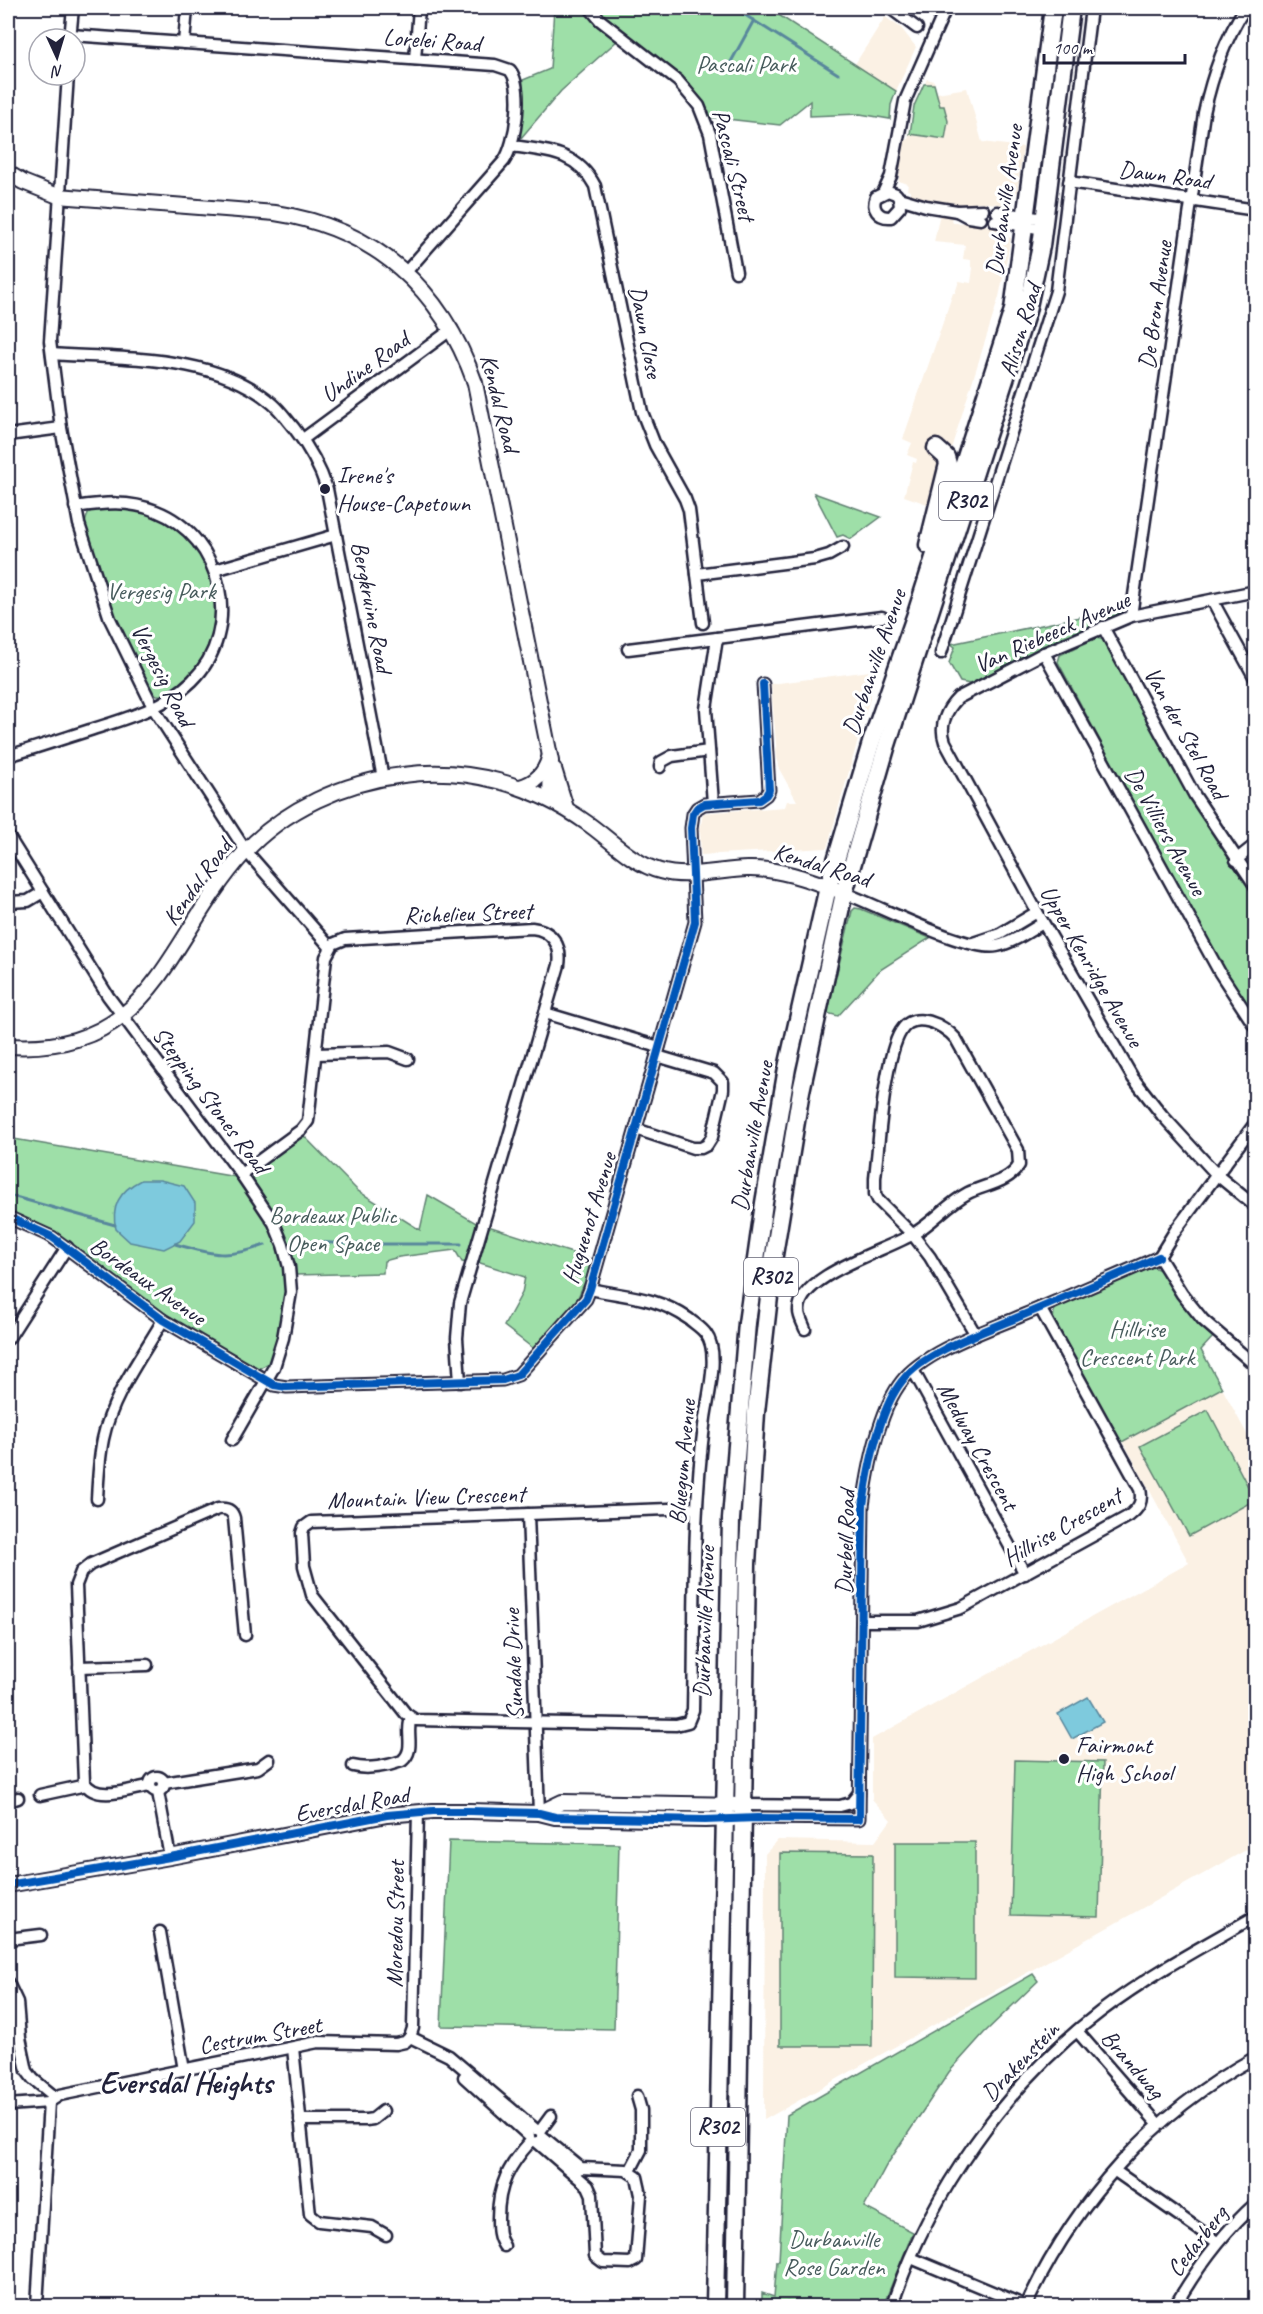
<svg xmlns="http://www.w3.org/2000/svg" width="1263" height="2314" viewBox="0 0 1263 2314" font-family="Caveat,sans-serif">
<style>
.built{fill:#fbf1e4}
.green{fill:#9edfa8;stroke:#608072;stroke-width:1.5}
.water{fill:#7ecadd;stroke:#59879c;stroke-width:1.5}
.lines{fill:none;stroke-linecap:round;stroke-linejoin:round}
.stream{stroke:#59879c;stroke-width:3}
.street-casing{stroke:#22223b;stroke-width:15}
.secondary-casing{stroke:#22223b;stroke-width:18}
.primary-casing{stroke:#22223b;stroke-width:21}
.street{stroke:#fff;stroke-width:10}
.secondary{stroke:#fff;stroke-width:14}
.primary{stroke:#fff;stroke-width:16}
.cycleway-casing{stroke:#fff;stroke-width:11}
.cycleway{stroke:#0057b8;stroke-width:8}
.poi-dot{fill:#22223b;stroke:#fff;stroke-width:2}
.labels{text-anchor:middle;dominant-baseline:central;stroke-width:6;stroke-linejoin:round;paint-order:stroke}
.shield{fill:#fff;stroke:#646476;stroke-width:1.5}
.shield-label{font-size:22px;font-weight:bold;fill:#22223b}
.street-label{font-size:24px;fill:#22223b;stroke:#fff}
.park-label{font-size:24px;fill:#475b5c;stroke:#fff}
.poi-label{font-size:24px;fill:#22223b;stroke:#fff;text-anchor:start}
.district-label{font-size:30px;font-weight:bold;fill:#22223b;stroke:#fff}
</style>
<rect width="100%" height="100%" fill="#fff"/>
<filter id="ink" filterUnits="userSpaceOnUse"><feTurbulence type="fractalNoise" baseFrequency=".0167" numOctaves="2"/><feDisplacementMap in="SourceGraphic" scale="12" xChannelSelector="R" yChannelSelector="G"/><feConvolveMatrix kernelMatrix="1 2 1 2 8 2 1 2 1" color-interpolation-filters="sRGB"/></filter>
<g filter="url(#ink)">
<g class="built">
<path d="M885,17l16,11 15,19 -20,44 -41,-27z"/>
<path d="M927,79l7,2 3,12 30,-5 15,54 41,5 -6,48h-3l-1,7 -4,-1 -1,4 -30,-3 -11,3 -55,-8 -2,-2v-4l-3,-1 1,-6 -9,-3 2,-42 7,1 6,-34z"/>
<path d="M940,213l12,2 -1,7 10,1 4,-1 36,6 4,3v2l3,1v3l3,1 -12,59 -66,209 -29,-10 9,-34 3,1 1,-4 -10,-4 5,-12 -9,-4 50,-146h2l4,-12 12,2 2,-15 -2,-1v-7l-8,-1 2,-14 -31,-3z"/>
<path d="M878,670l-51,178 -126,7 -1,-25 3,-17 82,-6 2,-6h10l-19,-34 -7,-83z"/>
<path d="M1222,1388l33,61v396l-491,275 1,-266 13,-14 97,2 16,-22 -19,-21v-60l317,-176 -66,-122z"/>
</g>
<g class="green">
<path d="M554,8h31l33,32 -57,51 -40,47 -1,-8 3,-50 27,-11z"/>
<path d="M607,8h161l128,83 -5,14 -1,14 -30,-5 -50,2v-15l-30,24 -71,-8c-23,-47 -71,-69 -108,-104z"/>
<path d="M924,84h10l6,22h4l4,15 -3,18 -35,-5 4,-28z"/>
<path d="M814,493l67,24 -30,22 -8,-4 -6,2z"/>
<path d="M96,508c12,1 26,-1 37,1 19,3 39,14 53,28 19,19 30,47 29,75 0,12 -3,24 -8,36 -7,16 -38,63 -58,42l-37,-81 -27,-86 3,-10z"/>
<path d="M1128,607l-7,8 -56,21 -95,48 -10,-2 -11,-19 6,-16 -4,-3z"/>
<path d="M1096,638l9,2 111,199 39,54v124l-26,-39 -28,-49 -143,-267 2,-7z"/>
<path d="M855,908l6,1 69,29 -50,32 -42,46 -11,-3 25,-102z"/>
<path d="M302,1134l56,57 62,39 8,-35 50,29 -11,39 -5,-1 -7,-12 -56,7 -15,4 -1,12 -88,2 -3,-21 -10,-28 -28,-44 -1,-6 2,-6z"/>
<path d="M8,1138l228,39c38,50 62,90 43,155 -3,10 -5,22 -10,31l-9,5 -8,-1 -91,-55 -106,-79 -47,-22z"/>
<path d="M488,1226l106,34 -17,40 -43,49 -30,-23 18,-33 3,-16 -48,-15z"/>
<path d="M1153,1267l7,3 53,67 -12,13 21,38 -102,55 -67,-122 1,-10 5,-6z"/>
<path d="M1208,1410l47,90 -66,36 -49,-90z"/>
<path d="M1015,1760l88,2 -4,155 -88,-2z"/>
<path d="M449,1841l170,3 -5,185 -173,-3z"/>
<path d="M895,1842h80v136l-80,-1z"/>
<path d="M780,1853l93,1 -1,192h-92z"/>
<path d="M1033,1974l5,7 -54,52 -35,39 -63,94 -22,41 49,25 -30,74h-83l-13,-4 -2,4h-23v-13l12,4 3,-36h2l8,-146z"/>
</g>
<g class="water">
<path d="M141,1180h19l24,6 11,17v18l-15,20 -16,8 -34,-7 -14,-13c-6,-24 5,-39 25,-49z"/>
<path d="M1088,1697l15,25 -31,17 -14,-25z"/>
</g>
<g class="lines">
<g class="stream">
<path d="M734,8l104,66"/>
<path d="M727,69l27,-49"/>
<path d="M8,1195l107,30"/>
<path d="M295,1241l57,3h109"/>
<path d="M175,1244c38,11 53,15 90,1"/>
</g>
<defs>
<g id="street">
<path d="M590,8l10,12 78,61 21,25 11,28 26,138"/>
<path d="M890,8l27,20"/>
<path d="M71,35l424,30 15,5c14,18 6,73 -6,91l-98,111"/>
<path d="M70,39l3,-31"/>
<path d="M184,43l3,-35"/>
<path d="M415,59l4,-51"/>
<path d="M68,75l-18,266 11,87 18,96 31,95 44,90 92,142 84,96"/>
<path d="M512,146c34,5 65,5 83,40l47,226 13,33 30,54 4,11 14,113"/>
<path d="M1069,182l187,28"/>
<path d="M884,191l7,-15 14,-75 41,-93"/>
<path d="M899,198l1,9 -9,10c-13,1 -20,-9 -15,-20l12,-6 8,3 3,4 27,8 31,5 26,-1"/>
<path d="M957,211l11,6 13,2"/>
<path d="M997,212l48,7"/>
<path d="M995,221l49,8"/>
<path d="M52,354c70,5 165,0 221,50 8,7 14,16 21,24 14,18 26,39 33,61l56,289"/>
<path d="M8,435l53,-7"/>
<path d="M303,439l149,-110"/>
<path d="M215,570l121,-35"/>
<path d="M697,574l118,-15 14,-4 14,-8"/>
<path d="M1256,591l-125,25 -87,37 -86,45c-12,12 -19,28 -13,44l92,170 96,166 29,37 55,60 39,32"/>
<path d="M1212,600l44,80"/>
<path d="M1131,616l73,-503c8,-37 21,-74 41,-105"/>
<path d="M1103,627l92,169 61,91"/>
<path d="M717,638l165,-21"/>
<path d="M628,649l89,-11 -11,71 7,94"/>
<path d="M941,653l115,-362 35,-283"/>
<path d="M1044,653l176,320 36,55"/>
<path d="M8,756c27,-8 54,-17 82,-26 37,-12 73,-21 102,-49 52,-51 31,-144 -36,-170 -27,-11 -53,-8 -81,-4"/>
<path d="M660,767l1,-5 11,-6 37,-5"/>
<path d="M8,836l100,160 133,178 33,49 9,22 6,22 2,25 -8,46 -9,29 -42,73"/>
<path d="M1236,860l20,-16"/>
<path d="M844,893c34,12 122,59 153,53 16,-3 32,-15 46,-23"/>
<path d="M8,902l20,-1 15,-9"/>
<path d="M973,943l27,-9 37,-22"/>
<path d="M545,1013l114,34"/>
<path d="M316,1054l73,-2 19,7"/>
<path d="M636,1129l57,19h8l6,-3 5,-8 11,-47v-8l-9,-9 -57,-17"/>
<path d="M241,1174l60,-44 7,-9 18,-164 7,-13 12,-5 187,-11c20,2 30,18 27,37l-99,338 -3,35 3,44"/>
<path d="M8,1217l44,20 111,83 111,65 13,2 216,-7 15,-5 60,-67 8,-9 4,-10 105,-367 -4,-94 2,-14 4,-6 7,-4 55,-4 7,-5 3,-5 -6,-106"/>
<path d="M1159,1257l16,-26 81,-109"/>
<path d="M1159,1257l23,37 21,26 53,46"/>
<path d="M590,1289c37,8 66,7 99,30 6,5 13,9 17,15 14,18 2,62 -1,84 -13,96 -10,195 -12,292l-5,12 -12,3 -261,-5 -9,-6 -94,-119 -8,-29 -2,-33 2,-6 7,-5 386,-14"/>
<path d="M805,1329c-2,-6 -6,-12 -6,-18 -1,-36 89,-61 114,-77 20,-11 34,-30 55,-41 16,-8 42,-11 51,-28l-1,-15 -62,-111c-12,-14 -42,-30 -55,-8 -17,27 -22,112 -26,147v16l3,6 35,35 17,22 46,78"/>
<path d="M8,1339l59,-92"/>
<path d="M913,1370l112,204"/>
<path d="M97,1499c1,-20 2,-40 6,-60 9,-43 38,-81 60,-119"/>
<path d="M528,1514l11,299"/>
<path d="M862,1621h56l43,-13 168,-92c10,-8 14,-14 11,-27l-100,-181"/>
<path d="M79,1667l68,-2"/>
<path d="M353,1766c15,4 35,0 49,-5 14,-12 3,-28 9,-43"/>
<circle cx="157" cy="1784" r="7"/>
<path d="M164,1783l94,-15 11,-8"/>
<path d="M149,1786c-19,3 -53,17 -65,-4l-8,-197 5,-13 10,-8 127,-55c8,-1 14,1 16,9l11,117"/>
<path d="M158,1792l12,65"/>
<path d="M40,1795l46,-10"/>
<path d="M8,1801l10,-3"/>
<path d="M742,1805l98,1 11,-3 8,-10"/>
<path d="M742,1818l117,1 4,-313c5,-36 16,-96 39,-125 23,-30 84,-50 119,-65 46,-19 92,-39 138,-59"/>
<path d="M160,1932l24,138"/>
<path d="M8,1939l33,-4"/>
<path d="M8,1983l9,19 3,36 7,33 6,8 22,18"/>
<path d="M1077,2031l81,93"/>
<path d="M410,2037l3,-9 5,-216"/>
<path d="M410,2037l39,19 86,73"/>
<path d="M293,2048l17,166 9,7 53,6 14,8"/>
<path d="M464,2077l65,59"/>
<path d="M49,2102l11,-7 258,-53 78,2 9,-2 5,-5"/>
<path d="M8,2105l41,-3"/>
<path d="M300,2120h66l7,-1 10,-8"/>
<path d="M540,2131l11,-15"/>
<path d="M537,2142l51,44 4,9 3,61 8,6 27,1 6,-3 5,-65 -4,-18 -11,-7 -45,-2 -39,-32"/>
<path d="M630,2171l11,-21v-40l-4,-14"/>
<path d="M1115,2171l102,71"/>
<path d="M504,2246c-6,-9 -6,-17 -6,-28 0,-33 11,-53 33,-77"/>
<path d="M911,2258l115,48"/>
<path d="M37,2306l12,-204"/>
<path d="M892,2306c36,-111 115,-223 208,-294 49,-37 103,-66 156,-96"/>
<path d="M1026,2306c49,-105 126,-193 230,-249"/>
<path d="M1175,2306c22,-38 47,-73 81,-103"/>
</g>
<g id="secondary">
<path d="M8,173l15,9 35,14 217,17c100,15 167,76 200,170l76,378 -1,39"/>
<path d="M554,769l12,39"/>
<path d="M520,787c15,-4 25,-14 29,-29"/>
<path d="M8,1046c147,9 157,-105 236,-193 40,-44 101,-71 159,-78 65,-9 131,10 184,48 23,16 46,41 73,48 27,8 59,-1 87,-2 31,-1 61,10 90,21"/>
<path d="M539,1813l23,-11 180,3"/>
<path d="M8,1885l162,-28 217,-42 46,-4h37l69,2 16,4 150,3 28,-1"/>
</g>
<g id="primary">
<path d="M928,545l20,-81 -2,-7 -10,-9"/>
<path d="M715,2306l16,-787 16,-196 17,-120 23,-135 41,-181 43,-144 45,-129 97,-304 40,-302"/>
<path d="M735,2306l12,-742 9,-152 17,-151 28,-170 43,-198 42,-145 141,-437 14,-65 30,-238"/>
</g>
</defs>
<use href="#street" class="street-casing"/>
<use href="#secondary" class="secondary-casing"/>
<use href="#primary" class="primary-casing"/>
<use href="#street" class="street"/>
<use href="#secondary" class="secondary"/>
<use href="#primary" class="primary"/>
<defs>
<g id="cycleway">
<path d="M8,1217l44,20 111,83 111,65 13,2 216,-7 15,-5 60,-67 8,-9 4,-10 105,-367 -4,-94 2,-14 4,-6 7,-4 55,-4 7,-5 3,-5 -6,-106"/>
<path d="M8,1885l162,-28 217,-42 46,-4h37l69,2 16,4 150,3 52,-2 102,1 4,-313c5,-36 16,-96 39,-125 23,-30 84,-50 119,-65 46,-19 92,-39 138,-59"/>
</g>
</defs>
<use href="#cycleway" class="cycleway-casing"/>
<use href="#cycleway" class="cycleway"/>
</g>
</g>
<g class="poi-dot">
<circle cx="325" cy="489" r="6"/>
<circle cx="1064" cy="1759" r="6"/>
</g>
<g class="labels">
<g class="shield">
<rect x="939" y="482" width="54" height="38" rx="4.5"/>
<rect x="744" y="1258" width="54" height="38" rx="4.5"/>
<rect x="691" y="2108" width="54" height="38" rx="4.5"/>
</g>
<g class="shield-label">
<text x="966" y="501">R302</text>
<text x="771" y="1277">R302</text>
<text x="718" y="2127">R302</text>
</g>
<g class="street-label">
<text transform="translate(432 40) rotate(4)">Lorelei Road</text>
<text transform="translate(734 165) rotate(76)">Pascali Street</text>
<text transform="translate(1165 175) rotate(8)">Dawn Road</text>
<text transform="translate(1004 200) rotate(-82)">Durbanville Avenue</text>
<text transform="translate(1155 305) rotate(-82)">De Bron Avenue</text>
<text transform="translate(1020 330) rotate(-73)">Alison Road</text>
<text transform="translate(646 332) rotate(79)">Dawn Close</text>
<text transform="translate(365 367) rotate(-36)">Undine Road</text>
<text transform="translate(500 403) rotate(76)">Kendal Road</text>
<text transform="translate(372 607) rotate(79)">Bergkruine Road</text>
<text transform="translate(1052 632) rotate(-24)">Van Riebeeck Avenue</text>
<text transform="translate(874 662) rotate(-71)">Durbanville Avenue</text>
<text transform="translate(163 675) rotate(63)">Vergesig Road</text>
<text transform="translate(1186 733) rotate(61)">Van der Stel Road</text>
<text transform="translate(1166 831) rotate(61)">De Villiers Avenue</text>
<text transform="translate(822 865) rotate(17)">Kendal Road</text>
<text transform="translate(197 882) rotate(-54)">Kendal Road</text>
<text transform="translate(468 913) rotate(-2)">Richelieu Street</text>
<text transform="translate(1092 966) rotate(60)">Upper Kenridge Avenue</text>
<text transform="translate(211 1100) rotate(53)">Stepping Stones Road</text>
<text transform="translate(752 1136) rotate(-80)">Durbanville Avenue</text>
<text transform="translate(589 1218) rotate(-73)">Huguenot Avenue</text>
<text transform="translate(148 1281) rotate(35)">Bordeaux Avenue</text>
<text transform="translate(978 1446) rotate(61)">Medway Crescent</text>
<text transform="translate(682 1462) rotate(-85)">Bluegum Avenue</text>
<text transform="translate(426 1497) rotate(-2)">Mountain View Crescent</text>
<text transform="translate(1062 1527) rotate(-30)">Hillrise Crescent</text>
<text transform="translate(845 1542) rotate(-88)">Durbell Road</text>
<text transform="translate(704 1622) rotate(-88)">Durbanville Avenue</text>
<text transform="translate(513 1664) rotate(-92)">Sundale Drive</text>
<text transform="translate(352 1804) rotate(-10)">Eversdal Road</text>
<text transform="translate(395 1924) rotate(-89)">Moredou Street</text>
<text transform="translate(260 2035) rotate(-10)">Cestrum Street</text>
<text transform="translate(1020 2061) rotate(-46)">Drakenstein</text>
<text transform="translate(1133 2064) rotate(49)">Brandwag</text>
<text transform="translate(1197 2241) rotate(-52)">Cedarberg</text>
</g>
<g class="park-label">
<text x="746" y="64">Pascali Park</text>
<text x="161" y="591">Vergesig Park</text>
<text x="333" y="1215">Bordeaux Public<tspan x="333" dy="28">Open Space</tspan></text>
<text x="1137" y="1329">Hillrise<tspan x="1137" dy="28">Crescent Park</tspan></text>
<text x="834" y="2239">Durbanville<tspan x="834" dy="28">Rose Garden</tspan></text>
</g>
<g class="poi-label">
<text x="337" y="475">Irene's<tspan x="337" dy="28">House-Capetown</tspan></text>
<text x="1076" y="1745">Fairmont<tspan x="1076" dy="28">High School</tspan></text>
</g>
<g class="district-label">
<text x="186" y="2083">Eversdal Heights</text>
</g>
</g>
<rect width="1263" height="2314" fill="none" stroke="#fff" stroke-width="30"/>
<rect x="15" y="15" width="1233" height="2284" fill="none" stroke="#22223b" stroke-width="2" filter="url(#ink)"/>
<g transform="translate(57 57) rotate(176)"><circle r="28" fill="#ffffff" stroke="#a7a7b1" stroke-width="1.5"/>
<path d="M0-4.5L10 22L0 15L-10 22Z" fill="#22223b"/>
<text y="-9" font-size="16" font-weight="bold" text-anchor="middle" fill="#22223b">N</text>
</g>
<path d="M1044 54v9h141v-9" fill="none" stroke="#22223b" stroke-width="3"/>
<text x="1053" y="54" font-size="18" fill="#22223b" stroke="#ffffff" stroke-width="4.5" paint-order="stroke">100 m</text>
</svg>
